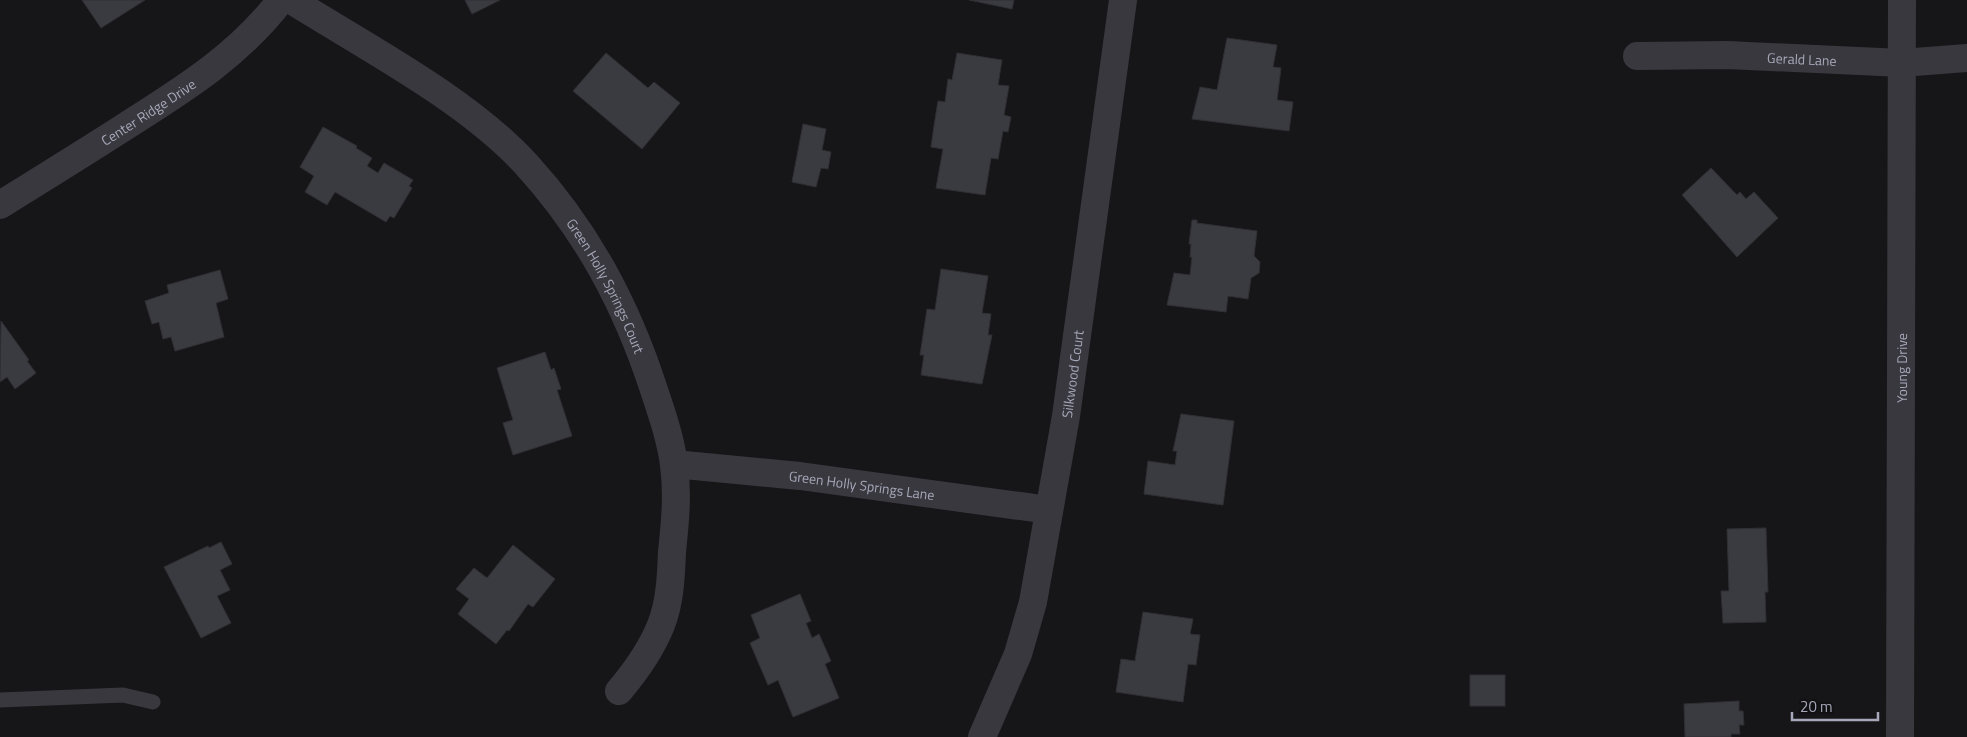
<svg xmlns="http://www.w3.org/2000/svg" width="1967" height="737" viewBox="0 0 1967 737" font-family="'Titillium Web',sans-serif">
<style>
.building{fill:#3a3b40;stroke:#302f34}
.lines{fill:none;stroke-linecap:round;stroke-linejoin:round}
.service{stroke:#39383f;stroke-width:15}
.minor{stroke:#39383f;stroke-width:28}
.labels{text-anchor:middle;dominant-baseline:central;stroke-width:4;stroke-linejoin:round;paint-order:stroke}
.street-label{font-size:14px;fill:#a6a8b9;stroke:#111113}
</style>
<rect width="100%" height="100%" fill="#161618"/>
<g class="building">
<path d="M82,0h63l-44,28z"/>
<path d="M465,0h35l-28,14z"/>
<path d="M969,0h45l-2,9z"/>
<path d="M1227,38l50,7 -4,22 8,1 -4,32 16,2 -4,29 -97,-12 8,-32 17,3z"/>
<path d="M606,53l42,35 6,-6 26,21 -38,46 -69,-58z"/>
<path d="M957,53l45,7 -4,25 11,1 -5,29 7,2 -3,15 -5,-1 -5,28 -7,-1 -6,37 -49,-7 7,-39 -12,-2 3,-21 4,-25 7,1 3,-23 4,1z"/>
<path d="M803,124l23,5 -4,21 9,2 -3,17 -7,-1 -5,19 -24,-5z"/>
<path d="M323,127l34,19 -1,2 16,10 -5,8 11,7 6,-10 29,17 -4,6 3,2 -18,30 -4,-2 -4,6 -51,-30 -8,13 -22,-13 9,-16 -14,-9z"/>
<path d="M1711,168l26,27 3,-3 6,7 8,-7 24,26 -41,39 -55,-62z"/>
<path d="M1192,220h5v3l60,8 -3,25 6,6 -1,11 -8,5 -3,21 -20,-3 -2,16 -59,-7 7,-32 16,2 2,-18h-2l1,-13h-2z"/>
<path d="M941,269l47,7 -6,37 9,1 -3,21h4l-10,49 -61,-9 3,-20h-4l7,-46 8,1z"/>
<path d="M220,270l8,29 -12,4 8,34 -49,14 -4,-14 -8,2 -4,-17 -7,2 -7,-23 24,-8 -2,-8z"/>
<path d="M1,321l28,39 -2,1 9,12 -21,16 -8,-12 -7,5z"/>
<path d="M545,352l6,18 3,-2 7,21 -4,1 15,46 -59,19 -10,-32 10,-3 -16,-52z"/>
<path d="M1181,414l53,7 -11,84 -79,-11 4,-33 27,4 2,-14h-4z"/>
<path d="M1766,528l2,64h-3l1,30 -43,1 -2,-32h8l-2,-62z"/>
<path d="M221,542l11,22 -12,6 10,20 -13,6 14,27 -30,15 -37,-71 44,-21 1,2z"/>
<path d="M513,545l42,34 -22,28 -5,-3 -19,27 -2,-1 -11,14 -38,-30 11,-15 -13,-10 18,-21 13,10z"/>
<path d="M800,594l11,27 -5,2 6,15 7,-4 12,27 -6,3 14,34 -46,19 -15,-37 -10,5 -18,-42 10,-5 -9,-23z"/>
<path d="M1143,612l50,7 -3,15 10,1 -4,30 -8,-1 -5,38 -67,-10 5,-33 14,2z"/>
<rect x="1470" y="675" width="35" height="31"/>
<path d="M1739,701v10h4l1,14h-5l1,9h-9v3h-46l-1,-33z"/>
</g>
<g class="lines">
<path class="service" d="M0,700l123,-5 30,7"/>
<g class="minor">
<path id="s1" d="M291,0c75,47 175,99 235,164 61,67 100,140 128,226 8,24 17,50 20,75 4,30 1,58 -2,87 -1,25 -2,50 -11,73 -10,25 -25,46 -42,66"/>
<path id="s2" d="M1637,56l90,-1 175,8 65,-5"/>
<path id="s3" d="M0,205c42,-26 84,-52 126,-79 58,-37 112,-70 155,-126"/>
<path id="s4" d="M674,464l126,12 249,34"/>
<path id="s5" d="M982,737l36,-83 15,-52 33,-186 57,-416"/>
<path id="s6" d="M1900,737l2,-737"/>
</g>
</g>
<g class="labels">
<g class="street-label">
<text stroke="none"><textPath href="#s2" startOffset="165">Gerald Lane</textPath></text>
<text stroke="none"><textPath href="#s3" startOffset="175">Center Ridge Drive</textPath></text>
<text stroke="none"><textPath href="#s1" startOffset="434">Green Holly Springs Court</textPath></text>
<text stroke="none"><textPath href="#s6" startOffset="369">Young Drive</textPath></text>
<text stroke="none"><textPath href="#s5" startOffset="376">Silkwood Court</textPath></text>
<text stroke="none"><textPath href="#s4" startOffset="189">Green Holly Springs Lane</textPath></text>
</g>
</g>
<path d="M1792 712v8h86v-8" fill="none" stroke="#a6a8b9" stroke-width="2.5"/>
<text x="1800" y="712" font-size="15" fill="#a6a8b9" stroke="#111113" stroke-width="4" paint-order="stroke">20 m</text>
</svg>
